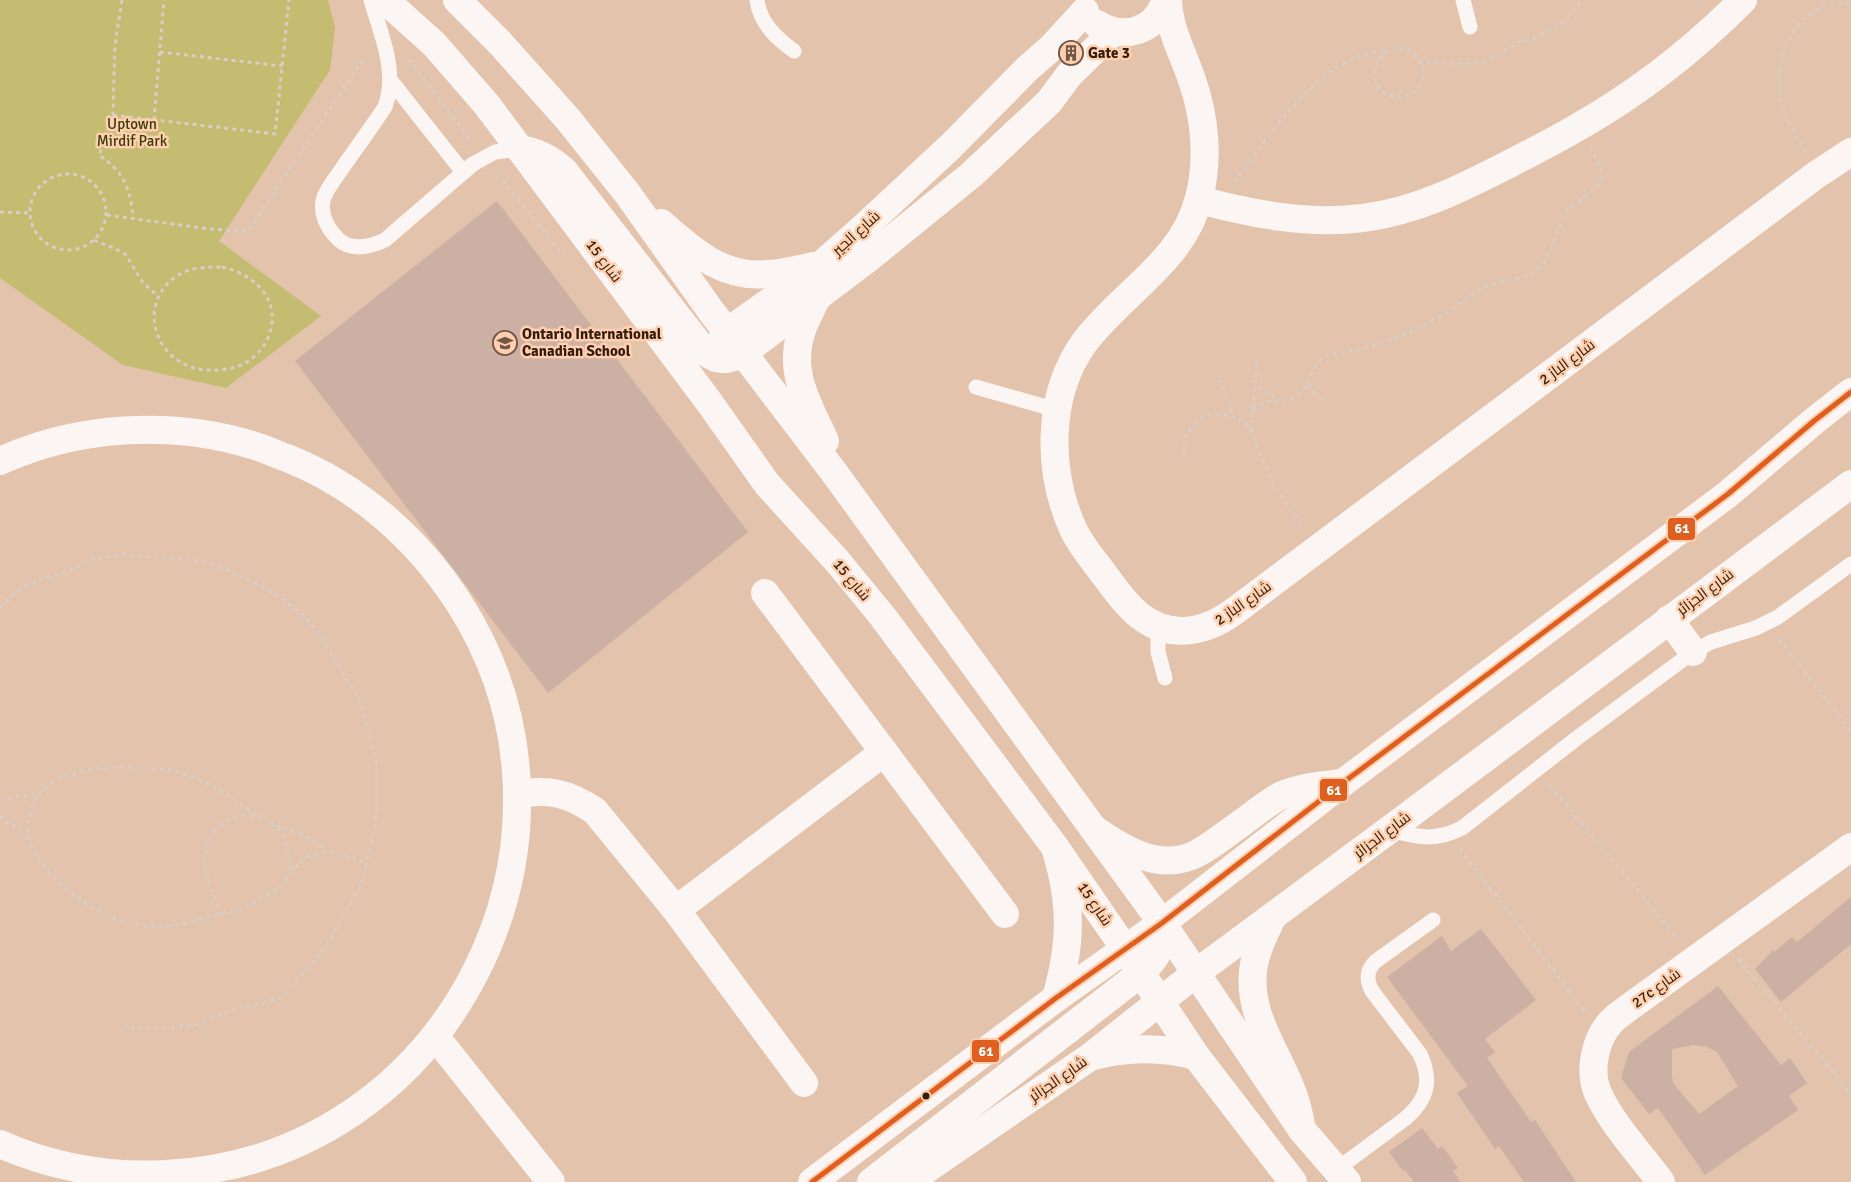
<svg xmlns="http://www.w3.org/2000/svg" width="1851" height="1182" viewBox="0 0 1851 1182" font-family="Signika,Cairo,sans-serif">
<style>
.green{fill:#c4bc71}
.building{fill:#ccb0a3;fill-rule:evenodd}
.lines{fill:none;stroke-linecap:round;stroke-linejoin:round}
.path{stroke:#d8cec6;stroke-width:3;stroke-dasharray:4 4;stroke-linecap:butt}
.service{stroke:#fbf6f3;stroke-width:15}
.minor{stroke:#fbf6f3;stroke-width:28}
.tertiary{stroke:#fbf6f3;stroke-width:28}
.secondary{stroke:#fbf6f3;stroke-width:28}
.bus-1-casing{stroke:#ffcfaf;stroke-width:9}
.bus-1{stroke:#df5e20;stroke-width:5}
.bus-dot{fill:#331d0d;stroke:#ffcfaf;stroke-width:2}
.labels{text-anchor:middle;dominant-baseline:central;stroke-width:5;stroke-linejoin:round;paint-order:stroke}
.poi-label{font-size:15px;font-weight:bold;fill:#331d0d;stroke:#ffcfaf;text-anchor:start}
.park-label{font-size:15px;fill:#383d08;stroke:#ffcfaf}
.street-label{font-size:15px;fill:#331d0d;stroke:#ffcfaf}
.line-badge{stroke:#ffcfaf;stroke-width:2}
.badge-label{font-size:14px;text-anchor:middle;font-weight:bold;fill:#fff}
</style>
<rect width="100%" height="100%" fill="#e4c3ad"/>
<path class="green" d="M0,0h328l7,27 -5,43 -111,171 102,75 -95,72 -103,-23 -123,-87z"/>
<g class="building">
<path d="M497,201l251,331 -200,161 -253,-332z"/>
<path d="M1851,897v47l-70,58 -26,-33 18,-19 1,2 18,-15 5,5z"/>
<path d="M1481,929l55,71 -51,39 10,13 -8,6 44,64 4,-2 41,62h-52l-25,-36 -4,3 -38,-56 11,-7 -81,-109 55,-41 9,15z"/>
<path d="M1718,986l63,79 9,-7 17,25 -18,13 9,14 -93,65 -47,-67 -9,6 -28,-36 8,-26zM1693,1045l12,1 12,6 21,34 -39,28 -26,-31 -1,-7v-27z"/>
<path d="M1422,1128l16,21 4,-3 16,22 -5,3 8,11h-47l-9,-12 -2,1 -14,-19z"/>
</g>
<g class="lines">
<g class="path">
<path d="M122,0l-7,45 -2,70 -14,40c25,17 32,34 34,64"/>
<path d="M160,52l122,14"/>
<path d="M409,59l63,83"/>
<path d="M1420,61c1,3 3,8 3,11 1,13 -11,26 -24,25 -45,-3 -20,-66 13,-45 3,2 5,6 8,9l45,3 20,-2 34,-20 18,-5 16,-8 15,-12 14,-17"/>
<path d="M113,115l162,19 14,-134"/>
<path d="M154,120l10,-120"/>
<path d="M1805,153c-9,-19 -21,-37 -25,-57 -6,-34 12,-80 48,-92 8,-2 15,-1 23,0"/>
<circle cx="68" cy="212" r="38"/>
<path d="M497,174l67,82"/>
<path d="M1235,182c37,-48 85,-129 153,-131"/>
<path d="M0,212l30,1"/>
<path d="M107,215l102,14 39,2 113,-168 7,-2"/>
<path d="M94,240l22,9 10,6 17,28 15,13"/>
<path d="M222,267c36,8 63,37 44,75 -8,14 -22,25 -39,27 -14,2 -28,2 -41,-4 -40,-19 -44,-73 -2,-93 12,-5 25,-5 38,-5z"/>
<path d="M1219,379l11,24 2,13"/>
<path d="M1308,385l14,17"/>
<path d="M1258,387l19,12"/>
<path d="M1253,410c18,-15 27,-5 42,-13 17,-9 14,-32 32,-41 10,-4 22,-5 33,-7 12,-3 24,-7 36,-11 19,-8 37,-17 54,-28 9,-6 18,-14 28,-20 18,-11 45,-8 60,-21 16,-13 15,-41 30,-59 11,-13 39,-21 33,-42 -2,-6 -7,-13 -11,-20"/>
<path d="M1251,431l6,-69"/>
<path d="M1184,454c-1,-25 15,-42 40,-39 8,1 15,2 21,8 9,8 10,21 15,31 5,12 11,24 17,35 8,13 18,26 27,38"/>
<path d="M0,607l18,-16 12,-8 34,-10 31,-15 27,-3 62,4 20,3 26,9 24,11 24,14 23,17 19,22 34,56 10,21 13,54v44l-4,27 -11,46 -38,66 -44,49 -59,16 -27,12 -39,2 -31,-1"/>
<path d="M1779,639l72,92"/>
<path d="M1550,785l129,155"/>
<path d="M0,800l40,-7"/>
<path d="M256,815c-26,-20 -54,-38 -87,-45 -8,-1 -18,-1 -26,-2 -9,0 -18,-2 -27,-1 -32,2 -77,8 -86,46 -2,9 -3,18 -1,26 4,15 15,26 25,38 25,27 65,49 103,49 16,1 33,-4 48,-8 17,-4 35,-7 50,-16 10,-5 21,-11 28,-19 9,-11 15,-23 29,-28 19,-8 37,2 55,8"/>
<path d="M0,816l28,22"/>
<path d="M276,826c20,5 35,11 49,25"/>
<path d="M1460,849l126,164"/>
<path d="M221,915c-6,-18 -16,-37 -16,-55 -2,-42 54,-62 77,-26 6,10 6,27 9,38"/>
<path d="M1738,959l113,135"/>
</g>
<g class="service">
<path d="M371,0c10,35 27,71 14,107 -13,19 -26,38 -40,57 -7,11 -16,21 -21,33 -5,16 3,31 14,42 14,13 32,8 47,1l88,-76 22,-12 25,-3"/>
<path d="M757,0c3,23 19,38 37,51"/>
<path d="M1463,0l7,27"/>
<path d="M391,81l72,91"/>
<path d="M976,387l81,23"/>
<path d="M1158,626v26l7,26"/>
<path d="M1389,830c29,7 45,12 73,-2l115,-90 116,-86 18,-10 45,-14 22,-11 73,-53"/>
<path d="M1336,1170l70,-52c22,-19 26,-38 14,-64l-48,-63c-6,-12 -6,-21 4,-30l57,-41"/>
</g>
<g class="minor">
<path d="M1168,0c1,30 15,53 24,80 13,37 17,79 7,118 -16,64 -78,95 -115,145 -38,53 -37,130 -10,188 8,16 21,31 32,46 10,13 20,28 34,39 30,23 63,17 92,-3l584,-438 35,-23"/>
<path d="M1199,200c54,14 108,25 164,18 56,-7 103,-32 152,-57 21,-11 43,-22 63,-34 60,-34 117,-79 165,-127"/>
<path d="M0,461c77,-35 171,-41 252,-16 12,3 23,9 35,13 71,28 131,81 172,145 152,237 -11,558 -293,571 -57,3 -114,-7 -166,-30"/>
<path d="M765,593l240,321"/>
<path d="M517,794c33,-5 51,-1 78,17l81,99 128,173"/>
<path d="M676,910l208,-158"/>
<path d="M435,1036l116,146"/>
<path d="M1661,1182c-20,-27 -51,-60 -64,-91 -8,-21 -2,-51 13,-68 5,-6 12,-10 18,-15l223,-161"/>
</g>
<g class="tertiary">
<path d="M385,0l49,44 53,61 222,297 58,82 71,78 45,55 172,230 70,102 71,107 97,126"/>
<path d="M457,0l43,43 67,75 60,75 84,118 122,160 329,452 140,207 45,52"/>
<path d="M1097,24c28,17 58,7 69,-24"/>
<path d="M520,149c19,3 32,10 45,23l140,180c13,10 23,9 38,1l127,-96 101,-82 78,-73 20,-27 44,-43"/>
<path d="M661,223c32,28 62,56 108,51 15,-1 30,-5 45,-8"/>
<path d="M816,299c-4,9 -9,18 -13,28 -17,44 5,76 22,114"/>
<path d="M717,347l10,-15 94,-67 43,-38 87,-81 76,-77 25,-22 33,-36"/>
</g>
<g class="secondary">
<path d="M1669,619l24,33"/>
<path d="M1094,829c29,20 65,43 102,25 16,-8 31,-21 47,-32 12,-9 24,-19 37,-26 19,-9 40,-10 60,-13"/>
<path d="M1055,847c17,56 17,95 1,151"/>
<path d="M1272,918c-8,17 -17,34 -19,53 -5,47 27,84 41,126 4,11 6,22 8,33"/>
<path d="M1094,1056c34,-9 68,-9 102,0"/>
<path d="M812,1182l244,-184 106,-75 182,-141 384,-288 86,-73 37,-29"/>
<path d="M871,1182l270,-209c17,-16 22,-26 21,-50"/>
<path d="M908,1182l182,-125 106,-84 193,-143 462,-346"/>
</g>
<defs>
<path id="bus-1" d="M812,1182l244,-184 106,-75 182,-141 384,-288 86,-73 37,-29"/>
</defs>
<use href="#bus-1" class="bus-1-casing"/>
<use href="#bus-1" class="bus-1"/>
</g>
<defs>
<symbol id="building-ring" viewBox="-11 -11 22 22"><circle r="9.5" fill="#ffcfaf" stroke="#715745" stroke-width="1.5"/><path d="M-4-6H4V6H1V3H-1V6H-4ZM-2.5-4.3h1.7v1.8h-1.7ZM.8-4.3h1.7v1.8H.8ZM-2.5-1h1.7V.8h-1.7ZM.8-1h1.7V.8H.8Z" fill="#715745"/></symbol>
<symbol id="school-ring" viewBox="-11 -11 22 22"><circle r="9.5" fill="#ffcfaf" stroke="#715745" stroke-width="1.5"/><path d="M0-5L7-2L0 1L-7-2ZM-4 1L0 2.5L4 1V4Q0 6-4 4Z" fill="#715745"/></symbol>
</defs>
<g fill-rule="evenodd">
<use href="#building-ring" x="1057" y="39" width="28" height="28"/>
<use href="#school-ring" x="491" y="329" width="28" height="28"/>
</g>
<circle class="bus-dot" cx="926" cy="1096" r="4.5"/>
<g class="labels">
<g class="poi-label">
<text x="1088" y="53">Gate 3</text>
<text x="522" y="334">Ontario International<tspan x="522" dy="17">Canadian School</tspan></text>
</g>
<g class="park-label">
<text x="132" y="124">Uptown<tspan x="132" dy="17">Mirdif Park</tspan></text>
</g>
<g class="street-label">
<text transform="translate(856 233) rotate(-42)">شارع الجير</text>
<text transform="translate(604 261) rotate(53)">شارع 15</text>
<text transform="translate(1567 362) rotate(-37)">شارع الباز 2</text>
<text transform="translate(852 580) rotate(50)">شارع 15</text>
<text transform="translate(1705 592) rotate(-37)">شارع الجزائر</text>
<text transform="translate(1243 603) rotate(-35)">شارع الباز 2</text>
<text transform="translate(1382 835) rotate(-37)">شارع الجزائر</text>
<text transform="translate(1095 904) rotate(56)">شارع 15</text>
<text transform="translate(1656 988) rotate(-36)">27c شارع</text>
<text transform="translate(1058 1079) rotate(-35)">شارع الجزائر</text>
</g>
</g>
<g class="line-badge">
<rect x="1667" y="517" width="29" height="24" rx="5" fill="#df5e20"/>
<rect x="1319" y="778" width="29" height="24" rx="5" fill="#df5e20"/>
<rect x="971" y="1039" width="29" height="24" rx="5" fill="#df5e20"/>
</g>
<g class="badge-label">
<text x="1682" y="533">61</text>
<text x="1334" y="795">61</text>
<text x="986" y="1056">61</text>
</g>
</svg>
